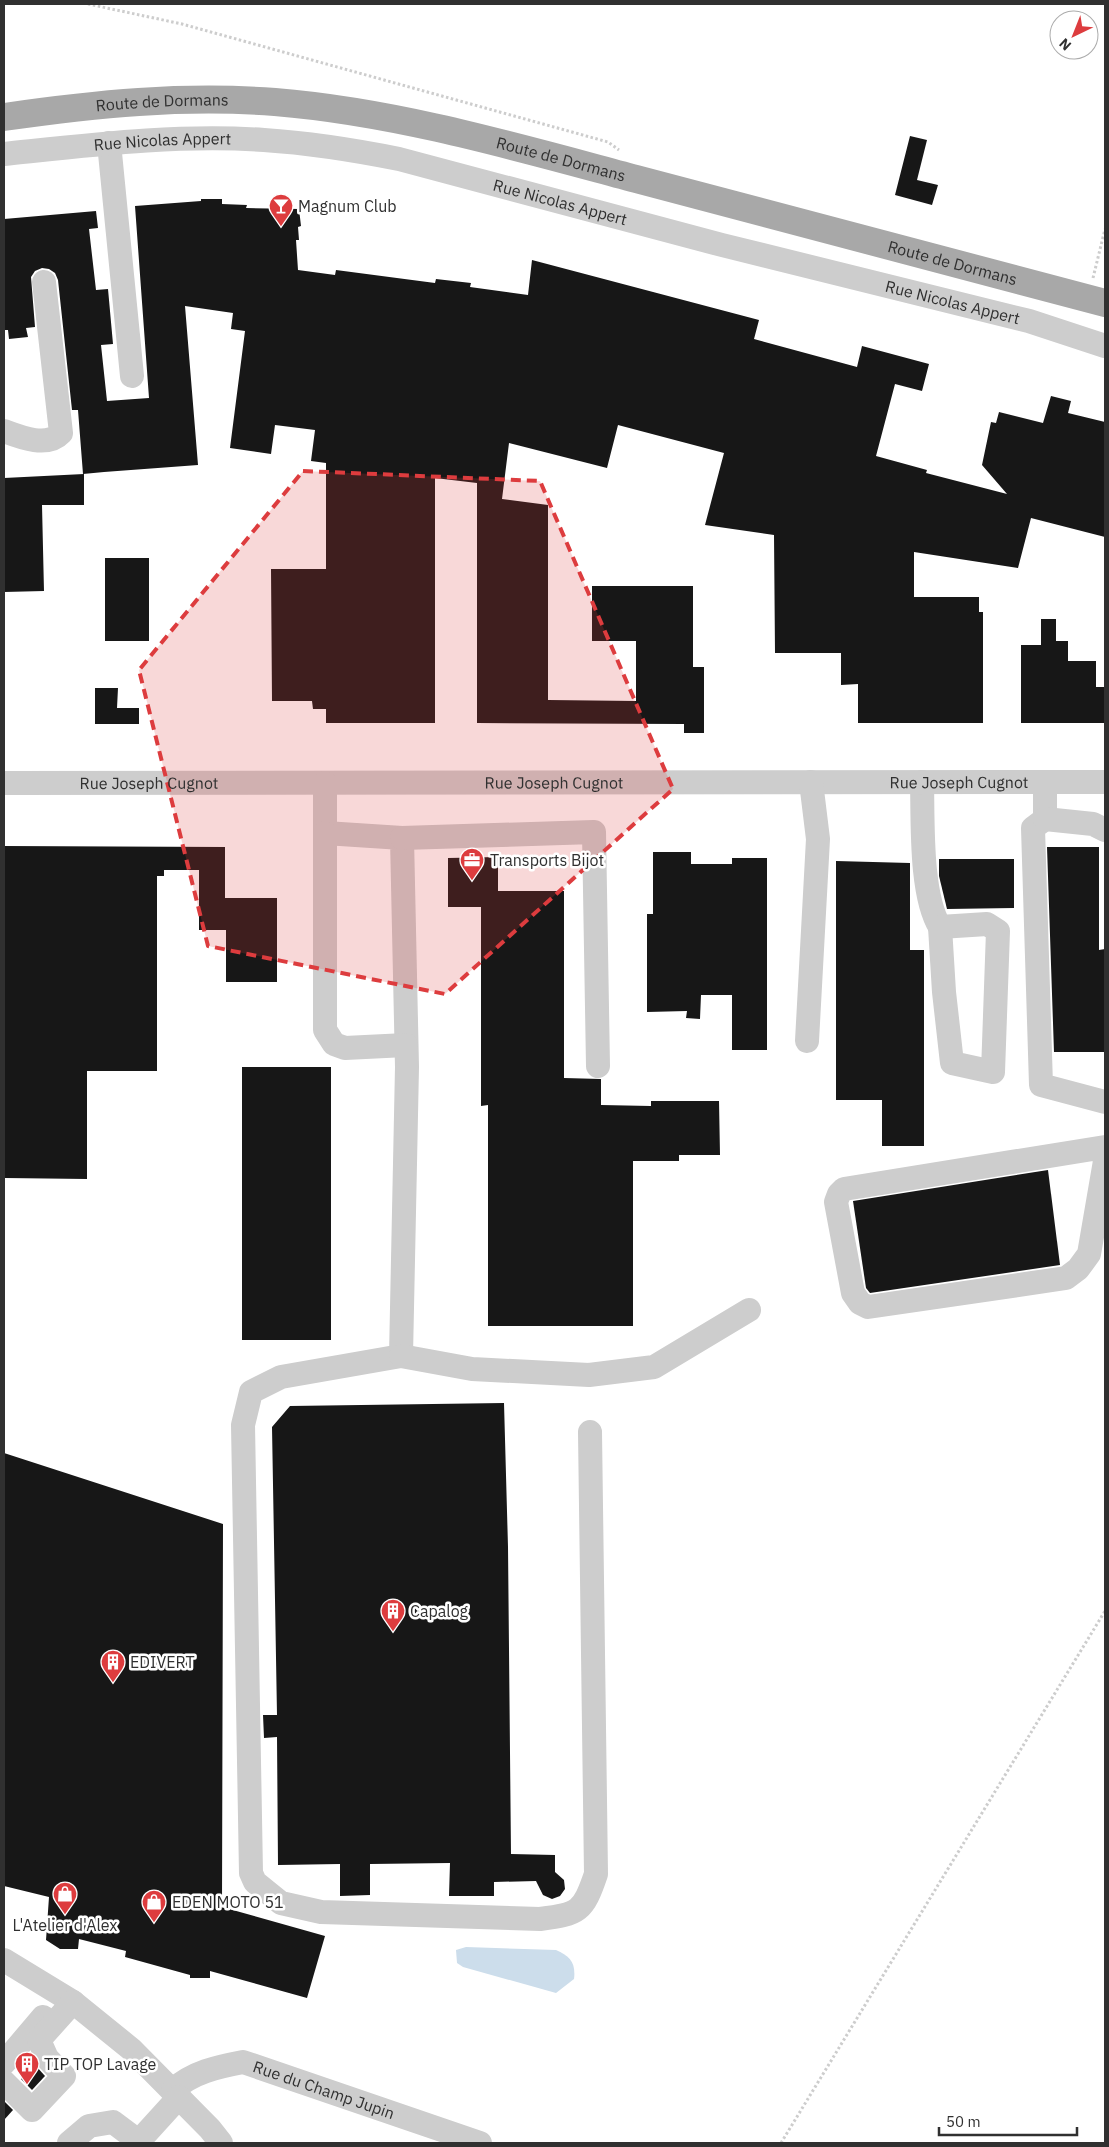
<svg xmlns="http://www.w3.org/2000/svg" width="1109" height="2147" viewBox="0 0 1109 2147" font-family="'IBM Plex Sans',sans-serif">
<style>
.water{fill:#ccddeb}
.building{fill:#171717}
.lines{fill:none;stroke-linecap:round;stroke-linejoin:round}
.path{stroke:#cdcdcd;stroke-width:3;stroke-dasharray:2.5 2.5;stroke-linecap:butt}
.minor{stroke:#cdcdcd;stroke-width:24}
.major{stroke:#a8a8a8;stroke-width:28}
.marked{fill:#dd3c3e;fill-opacity:0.2;stroke:#dd3c3e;stroke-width:4;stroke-dasharray:10 6;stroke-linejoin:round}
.labels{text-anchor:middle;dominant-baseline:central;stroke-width:5;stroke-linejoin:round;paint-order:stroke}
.street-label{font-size:16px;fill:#303030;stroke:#fff}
.poi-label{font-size:16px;fill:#303030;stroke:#fff;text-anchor:start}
</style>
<rect width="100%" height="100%" fill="#fff"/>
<path class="water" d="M466,1947l90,3c14,6 20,13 18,29l-18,14 -93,-26 -6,-4 -1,-13z"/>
<g class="building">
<path d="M910,136l17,4 -10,40 21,5 -6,20 -37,-10z"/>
<path d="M201,199h21v5l25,1 -1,3 53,1 2,17 -3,1 1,13h-3l2,30 37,5 1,-5 99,13 1,-4 35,4 -1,4 58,8 4,-35 227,60 -5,19 103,28 5,-21 67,18 -7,27 -27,-7 -19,72 51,14 -1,3 81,21 -25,-29 9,-43 5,1 3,-11 44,11 8,-27 20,5 -3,12 37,9v115l-74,-19 -13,50 -104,-16v45h65v15h4v111h-125v-39l-17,1v-32h-66l-1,-118 -69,-10 19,-72 -106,-28 -11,43 -98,-25 -7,56 46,6v195l88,1v-60h-44v-55h101v81h11v66h-20v-9l-207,-1v-240l-42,-5v245h-109v-14h-13l-1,-8h-40l-1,-132h55v-106l-15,-2 4,-31 -40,-5 -4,29 -41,-6 15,-117 -14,-2 2,-16 -48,-7 13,159 -94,7 -21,2 -5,-64h-6l-14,-130 -3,-7 -6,-4 -7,-1 -7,3 -4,6 4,50 -9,1 2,9 -19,2 -1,-9h-4v-111l92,-8 2,17 -9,1 7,61 12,-1 5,55 -12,1 6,56 42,-3 -14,-192 66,-5z"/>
<path d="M84,474v31h-42l2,86 -40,1v-114z"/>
<rect x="105" y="558" width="44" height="83"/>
<path d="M1041,619h15v22h12v20h28v26h9v36h-84v-78h20z"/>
<path d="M95,688h23l-1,20h22v16h-44z"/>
<path d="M4,846l221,1v51h52v84h-51v-52h-27v-60h-35v6h-7v195h-70v108l-82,-1z"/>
<path d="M1047,847h52v103l6,-1v103h-51z"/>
<path d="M653,852h38v12h41v-6h35v192h-35v-55h-31l-1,24 -14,-1 1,-7 -40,1v-98h6z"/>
<path d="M498,857v34h66v187l37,1v26l50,1v-5h68l1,54h-41v6h-46v165h-145v-221l-7,1v-199h-33v-49z"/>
<path d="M939,859h75v49l-67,1 -8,-33z"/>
<path d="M836,861l74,2v87h14v196h-42v-46h-46z"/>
<rect x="242" y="1067" width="89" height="273"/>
<path d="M1048,1170l12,95 -190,28 -4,-5 -13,-87z"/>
<path d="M504,1403l4,144 3,307 44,1v17l9,8 1,9 -5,7 -8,3 -9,-4 -7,-14 -42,1v14h-45l1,-33 -80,1v31l-30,1v-32l-62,1 -1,-128 -13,1 -1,-23h14l-5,-288 18,-21z"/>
<path d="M4,1453l219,71 -1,383 103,29 -18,62 -97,-27v7h-20v-3l-65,-18 1,-6 -47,-12 -1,10h-18l-14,-9 3,-43 -45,-11z"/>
<path d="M36,2066l9,10 -13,14 -11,-11z"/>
<path d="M4,2101l9,9 -9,10z"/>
</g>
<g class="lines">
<g class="path">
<path d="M88,4l94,20 426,118 11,8"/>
<path d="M1093,278l12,-49"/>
<path d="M781,2143l324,-532"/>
</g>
<g class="minor">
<path d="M109,143l23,233"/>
<path id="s1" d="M4,154c86,-9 173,-20 260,-14 46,3 90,10 135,19l323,86 307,76 76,25"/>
<path d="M4,431c16,6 43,17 57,2l-17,-151"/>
<path d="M922,782c1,39 -2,113 18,145"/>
<path d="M1045,782v37l-12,9 8,257 64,17"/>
<path id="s2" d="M4,783l1101,-1"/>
<path d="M325,783v50l77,5 5,229 -6,289 -120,21 -30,15 -8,33 8,448 4,9 26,21 40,9 219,7c39,-5 43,-7 56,-45l-6,-442"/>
<path d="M1045,819l48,5 12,6"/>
<path d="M325,833v197l9,14 11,4 61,-3"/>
<path d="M402,838l192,-6 4,234"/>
<path d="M987,924l11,7 -5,141 -41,-9 -8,-71 -4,-65z"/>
<path d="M807,1041l11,-202 -7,-57"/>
<path d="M1105,1147l-261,42 -5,5 -3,8 17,91 7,10 8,4 198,-29 12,-9 11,-15 16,-93"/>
<path d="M401,1356l71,13 117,6 65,-8 95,-57"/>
<path d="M4,1960l69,42 58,47 79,80 11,14"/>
<path d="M4,2063l39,-46"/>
<path d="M4,2082l28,28 32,-34 -17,-18 -8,-18 34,-38"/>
<path id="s3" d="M173,2090c20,-18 44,-23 70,-28l237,81"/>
<path d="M139,2141l40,-44"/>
<path d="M69,2143l20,-17 24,-4 28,21"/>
</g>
<path class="major" id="s4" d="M4,117c91,-13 178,-22 271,-15 123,10 245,46 365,78 155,41 310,82 465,123"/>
</g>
<path class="marked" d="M303,471l237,10 133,308 -228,205 -237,-48 -69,-276z"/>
<defs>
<symbol id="bar-pin" viewBox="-11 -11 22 30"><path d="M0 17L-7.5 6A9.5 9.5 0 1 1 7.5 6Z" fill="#dd3c3e" stroke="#fff"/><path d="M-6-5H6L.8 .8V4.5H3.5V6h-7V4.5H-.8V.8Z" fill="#fff"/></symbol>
<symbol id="office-pin" viewBox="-11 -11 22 30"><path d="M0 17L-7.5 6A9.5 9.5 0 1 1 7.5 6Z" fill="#dd3c3e" stroke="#fff"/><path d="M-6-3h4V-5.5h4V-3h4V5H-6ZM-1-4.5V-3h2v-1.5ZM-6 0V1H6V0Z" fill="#fff"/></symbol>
<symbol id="building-pin" viewBox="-11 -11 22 30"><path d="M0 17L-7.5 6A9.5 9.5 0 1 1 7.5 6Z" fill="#dd3c3e" stroke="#fff"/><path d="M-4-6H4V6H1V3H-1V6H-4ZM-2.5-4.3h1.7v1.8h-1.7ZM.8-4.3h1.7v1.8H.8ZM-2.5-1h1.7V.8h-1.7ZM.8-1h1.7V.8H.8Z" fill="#fff"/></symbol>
<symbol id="shop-pin" viewBox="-11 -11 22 30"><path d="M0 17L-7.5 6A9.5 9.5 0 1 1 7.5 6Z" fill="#dd3c3e" stroke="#fff"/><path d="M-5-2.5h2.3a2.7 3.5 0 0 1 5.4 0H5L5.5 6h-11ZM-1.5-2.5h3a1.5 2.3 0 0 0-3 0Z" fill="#fff"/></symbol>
</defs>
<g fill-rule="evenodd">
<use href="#bar-pin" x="267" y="192" width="28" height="38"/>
<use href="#office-pin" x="458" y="846" width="28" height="38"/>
<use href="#building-pin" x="379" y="1597" width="28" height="38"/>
<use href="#building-pin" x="99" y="1648" width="28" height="38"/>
<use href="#shop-pin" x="51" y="1880" width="28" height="38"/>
<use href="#shop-pin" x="140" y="1888" width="28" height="38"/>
<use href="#building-pin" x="13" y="2050" width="28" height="38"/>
</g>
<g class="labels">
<g class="street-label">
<text stroke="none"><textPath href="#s4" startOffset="159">Route de Dormans</textPath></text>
<text stroke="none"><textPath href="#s1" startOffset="159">Rue Nicolas Appert</textPath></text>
<text stroke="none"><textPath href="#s4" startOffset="564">Route de Dormans</textPath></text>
<text stroke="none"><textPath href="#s1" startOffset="564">Rue Nicolas Appert</textPath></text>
<text stroke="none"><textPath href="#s4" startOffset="969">Route de Dormans</textPath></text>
<text stroke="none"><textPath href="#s1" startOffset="969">Rue Nicolas Appert</textPath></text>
<text stroke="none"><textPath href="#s2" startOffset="550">Rue Joseph Cugnot</textPath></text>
<text stroke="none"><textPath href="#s2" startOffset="955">Rue Joseph Cugnot</textPath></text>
<text stroke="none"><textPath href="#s2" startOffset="145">Rue Joseph Cugnot</textPath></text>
<text stroke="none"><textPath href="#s3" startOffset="162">Rue du Champ Jupin</textPath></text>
</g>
<g class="poi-label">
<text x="298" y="206">Magnum Club</text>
<text x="490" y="860">Transports Bijot</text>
<text x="410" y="1611">Capalog</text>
<text x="130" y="1662">EDIVERT</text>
<text x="172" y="1902">EDEN MOTO 51</text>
<text x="65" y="1925" text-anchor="middle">L'Atelier d'Alex</text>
<text x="44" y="2064">TIP TOP Lavage</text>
</g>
</g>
<rect width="1109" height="2147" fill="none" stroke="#303030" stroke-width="10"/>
<g transform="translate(1074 35) rotate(223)"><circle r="24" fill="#ffffff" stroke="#acacac"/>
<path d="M0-4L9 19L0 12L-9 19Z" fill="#dd3c3e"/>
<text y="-8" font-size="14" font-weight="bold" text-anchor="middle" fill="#303030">N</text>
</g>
<path d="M939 2127v8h138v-8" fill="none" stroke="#303030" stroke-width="2.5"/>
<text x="946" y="2127" font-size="15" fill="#303030" stroke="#ffffff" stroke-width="4" paint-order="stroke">50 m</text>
</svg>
